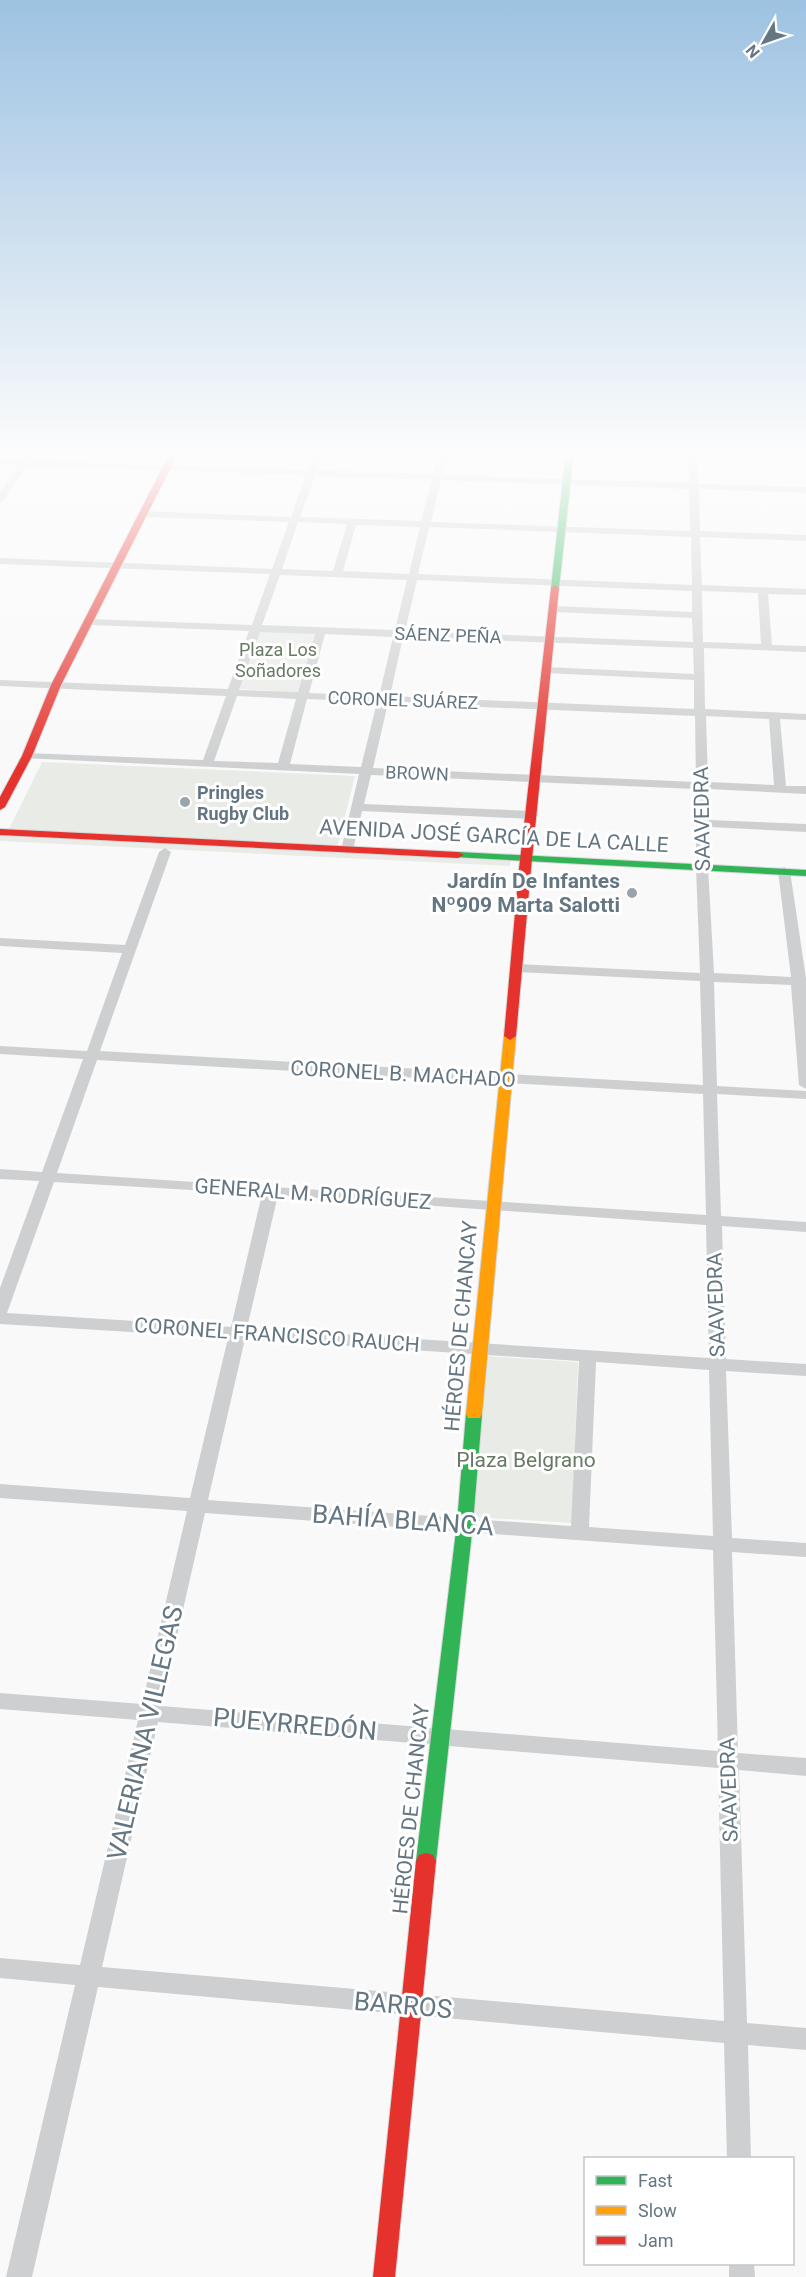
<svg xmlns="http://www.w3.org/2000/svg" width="806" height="2277" viewBox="0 0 806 2277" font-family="Roboto,sans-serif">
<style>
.green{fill:#e8ebe6}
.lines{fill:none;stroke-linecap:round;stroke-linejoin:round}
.fast-casing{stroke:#d5d6d7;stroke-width:2}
.slow-casing{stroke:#d5d6d7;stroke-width:2}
.jam-casing{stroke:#d5d6d7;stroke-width:2}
.street{fill:#cecfd0;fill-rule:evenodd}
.fast{fill:#30b455;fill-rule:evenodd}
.slow{fill:#ff9f0a;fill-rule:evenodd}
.jam{fill:#e5322d;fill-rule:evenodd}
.poi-dot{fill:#99a4ac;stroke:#fff;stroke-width:2}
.labels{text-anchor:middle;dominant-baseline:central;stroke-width:6;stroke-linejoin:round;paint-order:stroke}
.far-street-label{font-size:18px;fill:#657683;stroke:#fff}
.far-park-label{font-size:18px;fill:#687a64;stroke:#fff}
.far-poi-label{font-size:18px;font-weight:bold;fill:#657683;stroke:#fff;text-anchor:start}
.street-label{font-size:21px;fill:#657683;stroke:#fff}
.poi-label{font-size:21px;font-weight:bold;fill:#657683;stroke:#fff;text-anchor:end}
.park-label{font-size:21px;fill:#687a64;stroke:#fff}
.near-street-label{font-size:26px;fill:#657683;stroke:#fff}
</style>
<rect width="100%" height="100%" fill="#f9f9f9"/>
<g class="green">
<path d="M259,630l56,2 -17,60 -59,-3z"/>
<path d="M42,762l313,14 -17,69 -329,-16z"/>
<path d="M0,836l510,25v5l-510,-25z"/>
<path d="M486,1356l92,6 -6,161 -99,-6z"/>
</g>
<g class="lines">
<defs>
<g id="fast">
<path d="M566,451h8l-15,137 -4,3 -4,-3z"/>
<path d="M458,852l348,18v6l-352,-19v-4z"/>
<path d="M474,1408l6,2 2,4 -9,109 -37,338 -3,6 -7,2 -7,-2 -3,-6 41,-338 9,-109 2,-4z"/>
</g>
<path id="slow" d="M510,1032l6,4 -34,378 -2,4h-12l-2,-4 38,-378z"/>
<g id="jam">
<path d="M171,451h8l-118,234 -29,71 -27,51 -5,3v-13l22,-41 29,-71z"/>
<path d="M555,585l4,3 -28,281 -15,167 -6,4 -6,-4 15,-167 32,-281z"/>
<path d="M0,829l458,23 6,3 -6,3 -458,-23z"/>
<path d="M426,1853l7,2 3,6 -41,416h-22l43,-416 3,-6z"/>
</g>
</defs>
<use href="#fast" class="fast-casing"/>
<use href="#slow" class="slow-casing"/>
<use href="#jam" class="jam-casing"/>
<g class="street">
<path d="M28,451h8l-6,9 278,10 7,-19h8l-6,19 116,4 6,-23h8l-5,24 247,8v-32h8l1,33 108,3v6l-107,-4 1,42 106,4v6l-106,-4 2,48 104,4v6l-38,-1 4,51 34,1v6l-102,-4 1,61 101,5v6l-26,-1 6,67h20v8l-98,-5 1,31 97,4v8l-97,-5 -1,40 6,106 77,4 -13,-106 6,-4 6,4 16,107v111l-7,-4 -8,-100 -77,-3 3,104 89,5v8l-89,-5 4,122 85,6v10l-84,-6 4,133 80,5v12l-80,-5 6,167 74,5v14l-74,-5 6,201 68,5v18l-67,-6 8,253 59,5v22l-58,-5 3,113h-24l-3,-115 -626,-56 -66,290h-26l69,-292 -75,-7v-20l80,7 58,-245 -138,-11v-16l142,11 45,-193 -187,-13v-14l190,14 38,-160 -228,-14v-36l39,-107 -39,-2v-10l42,3 41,-113 -83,-5v-8l87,5 35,-98 -122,-7v-8l125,7 34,-93 6,-4 6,4 -71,199 603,34 -3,-104 -183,-9 -7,-4 7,-4 183,9 -4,-106v-78l-325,-14 -7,29 168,7 6,4 -6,4 -170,-8 -9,39 -6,4 -6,-4 18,-76 -336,-16v-4l4,-1 176,7 23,-64 -226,-10v-6l228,9 21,-58 -159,-6 -5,-3 5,-3 162,6 18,-51 -270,-10v-6l272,11 17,-47 -146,-5 -5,-3 5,-3 148,6 15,-42 -279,-9 -24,35 -3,1v-10l18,-27h-18v-6l22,1zM315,476l117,4 -11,41 -121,-4zM441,480l248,9 1,42 -259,-9zM298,522l49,2 -14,47 -51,-2zM356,525l64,2 -11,47 -66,-3zM429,527l262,10 1,48 -274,-11zM280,575l127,5 -12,50 -133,-5zM417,580l275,11v21l-138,-6 -5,3 5,3 138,6 1,24 -288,-11zM702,591l56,2 3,51 -58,-2zM260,632l55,2 -17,58 -59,-2zM325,634l68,3 -14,59 -70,-3zM403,637l290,11 1,26 -148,-7 -5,3 5,3 148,7v29l-304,-13zM237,696l59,3 -18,64 -64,-2zM307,699l70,3 -16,65 -71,-3zM388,703l307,13 1,66 -323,-14zM706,716l63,3 5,66 -66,-3zM97,1060l606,34 3,121 -649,-42zM54,1182l208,12 -31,133 -224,-14zM278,1195l428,30 3,133 -462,-30zM245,1339l334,22 -8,165 -363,-26zM596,1362l113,8 4,166 -124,-9zM205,1513l508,37 5,201 -557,-45zM158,1722l560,46 6,253 -622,-54z"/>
<path d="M729,2264h25l1,13h-26z"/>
</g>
<use href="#fast" class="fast"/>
<use href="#slow" class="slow"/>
<use href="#jam" class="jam"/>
</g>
<linearGradient id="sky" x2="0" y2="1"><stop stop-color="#9dc2e2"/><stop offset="0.59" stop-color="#fcfcfc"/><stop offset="1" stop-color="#fcfcfc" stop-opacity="0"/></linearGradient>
<rect width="806" height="770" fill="url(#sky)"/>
<g class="poi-dot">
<circle cx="185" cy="802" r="6"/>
<circle cx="632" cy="893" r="6"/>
</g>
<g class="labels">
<g class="far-street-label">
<text transform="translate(448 635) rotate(2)">SÁENZ PEÑA</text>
<text transform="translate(403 700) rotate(2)">CORONEL SUÁREZ</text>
<text transform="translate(417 773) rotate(2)">BROWN</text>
</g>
<g class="far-park-label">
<text x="278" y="649">Plaza Los<tspan x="278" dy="21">Soñadores</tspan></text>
</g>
<g class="far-poi-label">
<text x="197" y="792">Pringles<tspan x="197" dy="21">Rugby Club</tspan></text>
</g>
<g class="street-label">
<text transform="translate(702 819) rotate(-91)">SAAVEDRA</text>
<text transform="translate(494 836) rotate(3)">AVENIDA JOSÉ GARCÍA DE LA CALLE</text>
<text transform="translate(403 1074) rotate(3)">CORONEL B. MACHADO</text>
<text transform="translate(313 1194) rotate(4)">GENERAL M. RODRÍGUEZ</text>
<text transform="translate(716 1305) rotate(-92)">SAAVEDRA</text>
<text transform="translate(461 1326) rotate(-85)">HÉROES DE CHANCAY</text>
<text transform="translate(277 1335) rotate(4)">CORONEL FRANCISCO RAUCH</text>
<text transform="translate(729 1790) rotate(-92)">SAAVEDRA</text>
<text transform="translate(411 1809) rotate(-84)">HÉROES DE CHANCAY</text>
</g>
<g class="poi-label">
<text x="620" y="881">Jardín De Infantes<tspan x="620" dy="24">Nº909 Marta Salotti</tspan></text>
</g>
<g class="park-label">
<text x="526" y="1460">Plaza Belgrano</text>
</g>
<g class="near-street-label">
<text transform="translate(403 1520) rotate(4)">BAHÍA BLANCA</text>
<text transform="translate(295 1724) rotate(5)">PUEYRREDÓN</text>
<text transform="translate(145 1733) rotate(-77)">VALERIANA VILLEGAS</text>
<text transform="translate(403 2005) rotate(5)">BARROS</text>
</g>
</g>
<rect x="584" y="2157" width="210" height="108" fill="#ffffff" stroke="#c1c8cd" stroke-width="1.5"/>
<rect x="596" y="2176" width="30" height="9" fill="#30b455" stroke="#c1c8cd" stroke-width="1.5"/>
<text x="638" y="2187" font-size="18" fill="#657683">Fast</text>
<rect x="596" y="2206" width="30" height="9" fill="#ff9f0a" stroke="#c1c8cd" stroke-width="1.5"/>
<text x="638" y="2217" font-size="18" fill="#657683">Slow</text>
<rect x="596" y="2236" width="30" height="9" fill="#e5322d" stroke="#c1c8cd" stroke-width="1.5"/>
<text x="638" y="2247" font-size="18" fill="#657683">Jam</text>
<g transform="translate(764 42) rotate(230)" stroke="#ffffff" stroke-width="4.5" paint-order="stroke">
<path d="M0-4.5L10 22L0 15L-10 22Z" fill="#657683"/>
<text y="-9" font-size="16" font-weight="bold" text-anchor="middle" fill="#657683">N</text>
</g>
</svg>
